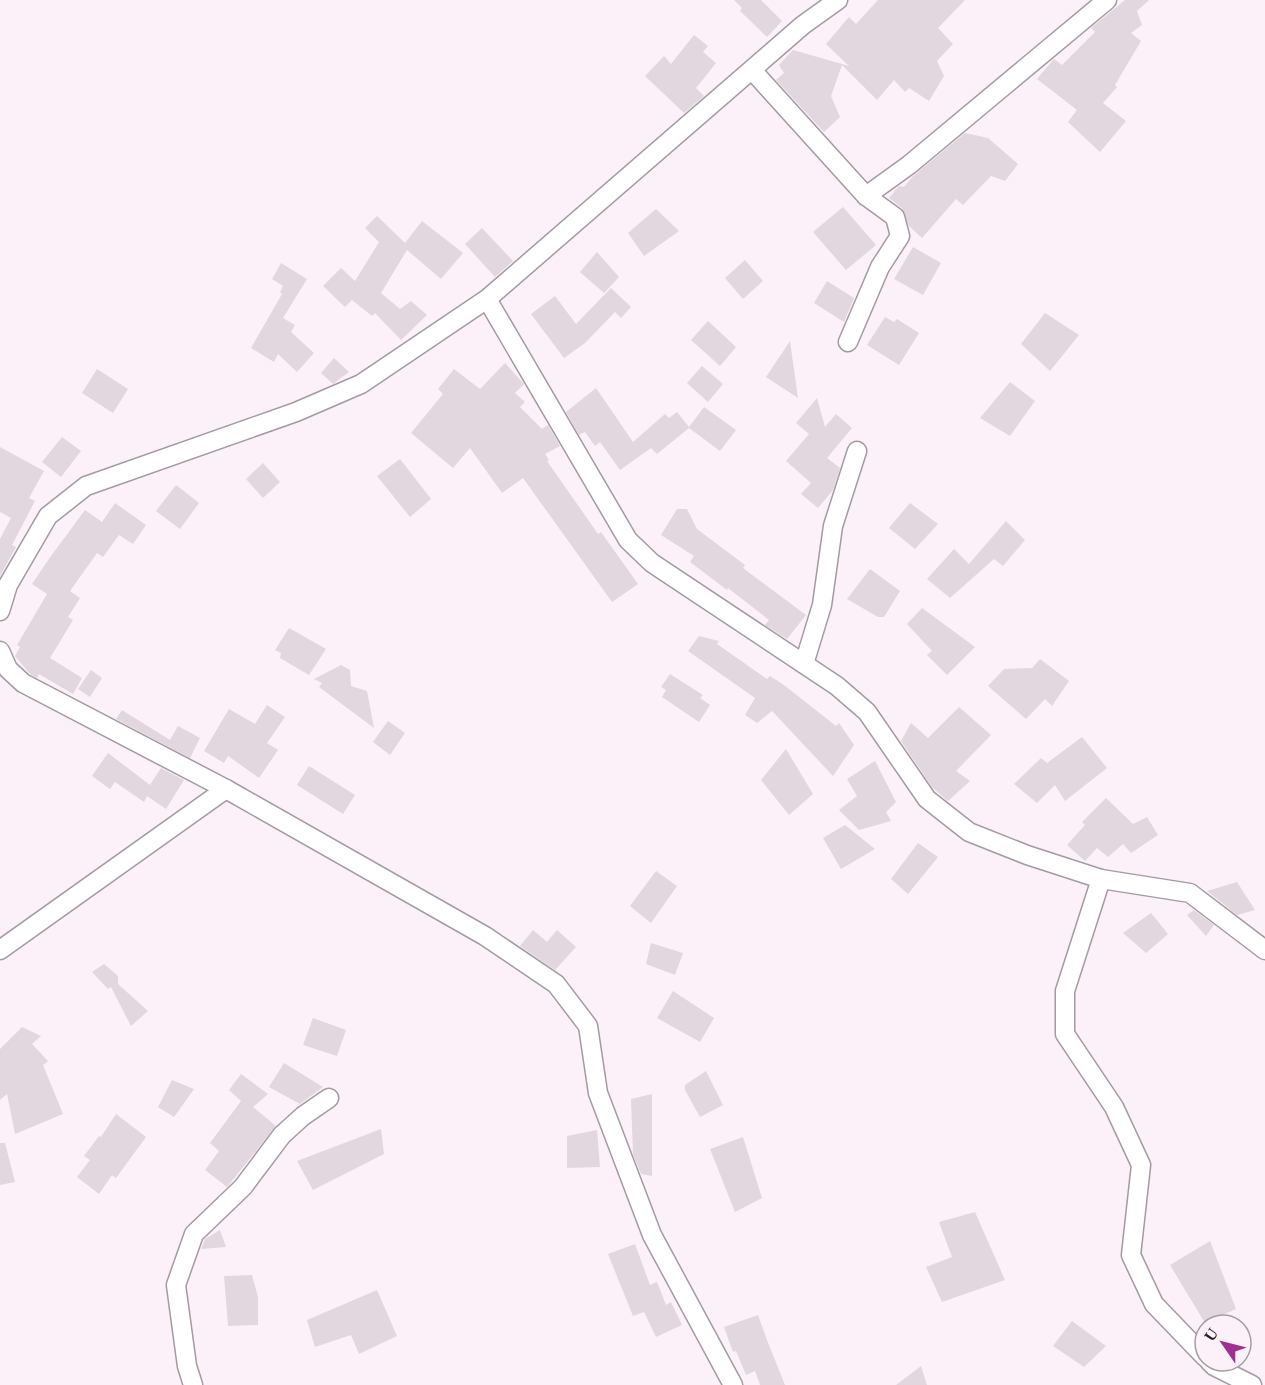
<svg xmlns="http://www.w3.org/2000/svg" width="1265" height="1385" viewBox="0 0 1265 1385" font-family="'Times New Roman',serif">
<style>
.building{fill:#e2d7df}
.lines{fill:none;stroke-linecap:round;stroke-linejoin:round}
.minor-casing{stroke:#a49aa2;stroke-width:21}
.minor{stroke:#fff;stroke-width:18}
</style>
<rect width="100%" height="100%" fill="#fcf1f9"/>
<g class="building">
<path d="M734,0h27l21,21 -15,16 -27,-26 2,-3z"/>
<path d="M878,0h87l-27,28 15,16 -16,17 7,15 -15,25 -20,-13 -4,4 -11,-12 -17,20 -35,-35 -11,31 9,21 -16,15 -48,-52 8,-7 -5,-8 14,-15 56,16 -23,-22 23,-27 7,7z"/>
<path d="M1125,0h24l-12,11 5,14 -11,8 10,8 -26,44 2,2 -14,16 23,18 -26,31 -32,-30 9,-12 -40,-31 17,-20 8,6 33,-33 -4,-4z"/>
<path d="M694,35l14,11 -5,6 13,11 -20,25 8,8 -20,17 -39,-37 19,-20 7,8z"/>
<path d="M965,133l23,5 30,26 -13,17 -14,-5 -28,29 -7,-6 -34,39 -13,-12 -7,-18 -13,-10 10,-12 5,1 9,-11z"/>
<path d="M843,207l33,38 -30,25 -33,-38z"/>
<path d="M656,209l23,22 -35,25 -16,-23z"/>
<path d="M377,216l28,27 17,-22 41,32 -22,26 -34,-29 -26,43 19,16 11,-8 16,14 -26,25 -26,-27 -3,3 -20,-16 -7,7 -22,-21 18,-18 14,13 24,-39 -14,-14z"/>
<path d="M482,228l31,33 -18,16 -30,-33z"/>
<path d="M913,247l28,16 -18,32 -29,-16z"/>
<path d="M597,252l22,25 -15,16 -24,-21z"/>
<path d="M745,260l18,21 -20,18 -18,-21z"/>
<path d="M281,263l26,16 -24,39 12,7 -4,7 23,21 -17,19 -19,-18 -4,8 -23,-14 31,-54 -2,-2 3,-6 -11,-7z"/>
<path d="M827,281l27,17 -10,24 -30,-19z"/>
<path d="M611,288l20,19 -10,11 -6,-6 -30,31 -21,15 -33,-44 24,-18 21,28z"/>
<path d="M1045,313l34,22 -29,36 -29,-27z"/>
<path d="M885,317l9,5 3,-3 22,14 -20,32 -32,-20z"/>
<path d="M708,321l28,26 -16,19 -29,-26z"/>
<path d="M790,341l8,57 -32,-21z"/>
<path d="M334,358l15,14 -16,12 -12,-11z"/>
<path d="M505,363l19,21 -9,9 10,9 -5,5 22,22 6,-4 12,21 -15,8 4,6 -2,1 51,73 3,-2 37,52 -26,18 -89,-124 -21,15 -32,-45 -17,20 -42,-35 32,-39 -5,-5 16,-20 26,20z"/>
<path d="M702,366l21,18 -15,18 -21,-19z"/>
<path d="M97,369l31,20 -15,24 -31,-20z"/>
<path d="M1010,382l25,19 -25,35 -30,-18z"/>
<path d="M596,388l37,54 32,-28 4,4 8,-6 12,15 15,-20 32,23 -16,21 -31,-23 -32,26 -6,-6 -31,22 -20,-28 -5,4 -10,-14 -6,3 -13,-23z"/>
<path d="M817,398l8,29 11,-13 16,14 -25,30 13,10 -7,22 -15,18 -17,-14 10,-11 -25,-22 23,-27 -13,-11z"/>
<path d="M62,437l19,14 -20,26 -19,-15z"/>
<path d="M0,447l44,24 -15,27 6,3 -23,44 4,2 -16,29v-37l11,-21 -11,-6z"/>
<path d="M400,459l31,40 -21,18 -33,-41z"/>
<path d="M263,463l17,19 -17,16 -17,-19z"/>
<path d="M176,485l23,18 -19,26 -24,-18z"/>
<path d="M115,503l31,22 -13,19 -14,-9 -16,22 -6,-4 -27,38 10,7 -12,19 5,3 -23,38 32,20 -9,16 -34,-20 -2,4 -7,-4 -15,-18 5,-9 -3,-2 30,-51 -15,-10 19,-28 34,-46 17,12z"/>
<path d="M910,503l28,21 -23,25 -26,-21z"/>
<path d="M677,509h10l10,20 48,36 -2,3 63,47 -19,24 -22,-14 4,-5 -41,-32 -1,2 -37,-28 4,-6 -33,-21z"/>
<path d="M1006,521l19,19 -22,26 -9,-7 -44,39 -23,-19 27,-30 15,15z"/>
<path d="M870,569l30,22 -16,26h-6l-31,-18z"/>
<path d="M922,608l53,39 -28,28 -20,-20 5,-4 -25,-27z"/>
<path d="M289,628l37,21 -17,26 -29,-17 1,-5 -6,-3z"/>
<path d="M699,636l20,5 -2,3 50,35 3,-3 14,9 52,41 3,-3 15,22 -21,31 -61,-65 -15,12 -12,-8 10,-17 -67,-47z"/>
<path d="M1040,659l29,22 -17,25 -7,-7 -19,20 -38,-33 16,-17 28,-1z"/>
<path d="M341,665l9,5 1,16 16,5 7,37 -55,-41 3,-4 -8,-4z"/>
<path d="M91,670l11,8 -12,19 -12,-8z"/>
<path d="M670,674l33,21 -3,3 10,7 -11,17 -37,-25 4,-7 -5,-3z"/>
<path d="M267,705l18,12 -18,26 11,7 -19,28 -31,-22 -4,7 -20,-12 25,-42 26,15z"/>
<path d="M959,707l32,28 -35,36 14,10 -22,20 -16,-14 -31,-46 10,-18 17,15z"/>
<path d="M122,710l48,30 8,-14 22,12 -10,20 -74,-39z"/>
<path d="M388,721l17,12 -15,22 -17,-13z"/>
<path d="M1082,737l25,31 -42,33 -10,-16 -18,18 -23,-19 27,-26 6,5z"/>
<path d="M786,749l27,45 -24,21 -28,-35z"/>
<path d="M108,753l42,32 11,-17 23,12 -18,29 -19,-13 -3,6 -29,-20 -5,7 -18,-13z"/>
<path d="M875,761l21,41 -10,10 5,9 -32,9 -20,-20 18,-14 -10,-17z"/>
<path d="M309,766l46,29 -12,19 -46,-29z"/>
<path d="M1106,798l27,26 14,-7 11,18 -27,18 -8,-9 -15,13 -11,-9 -12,13 -18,-16 18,-20 -3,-3z"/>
<path d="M845,825l30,24 -34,20 -18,-31z"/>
<path d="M918,843l20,14 -30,37 -17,-15z"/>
<path d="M656,871l21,15 -26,37 -21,-17z"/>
<path d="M1237,882l18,28 -18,5 -30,-24z"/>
<path d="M1194,910l20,15 -8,11 -19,-21z"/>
<path d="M1151,913l17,21 -22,19 -23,-20z"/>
<path d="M533,930l14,12 10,-12 19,17 -21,23 -35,-24z"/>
<path d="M651,943l32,10 -8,22 -29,-11z"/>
<path d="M104,964l14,12v8l30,27 -17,15 -20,-39 -3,2 -16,-17z"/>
<path d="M673,991l41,27 -14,24 -43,-24z"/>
<path d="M313,1018l33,12 -9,26 -34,-11z"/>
<path d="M22,1027l19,9 -9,8 16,17 -5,4 20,49 -48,20 -8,-40 -7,6v-51z"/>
<path d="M284,1063l18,11 21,13 -23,17 -31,-17z"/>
<path d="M706,1071l17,34 -23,12 -15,-27v-5z"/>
<path d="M241,1074l27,20 -15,13 23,19 -49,61 -22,-17 14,-19 -9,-8 31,-42 -12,-11z"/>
<path d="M172,1080l22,9 -20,28 -16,-10z"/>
<path d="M652,1094v82l-11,-2 -8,-20 -2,-55z"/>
<path d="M116,1114l30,23 -30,41 -4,-3 -13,19 -22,-17 13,-17 -6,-4 15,-20 2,1z"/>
<path d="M381,1129l3,25 -71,36 -16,-29z"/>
<path d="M597,1130l3,37 -33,1v-32z"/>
<path d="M743,1137l19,61 -27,14 -25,-63z"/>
<path d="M0,1143h5l10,39 -15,3z"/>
<path d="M975,1212l30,68 -63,22 -16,-35 26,-10 -13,-35z"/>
<path d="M220,1230l6,17 -25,2 4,-10z"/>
<path d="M1210,1241l26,68 -31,14 -35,-58z"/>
<path d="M635,1244l15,41 7,-3 9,23 5,-3 11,23 -26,12 -12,-25 -11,4 -25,-62z"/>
<path d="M252,1275l6,22v28l-30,1 -4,-50z"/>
<path d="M377,1290l20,46 -38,18 -8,-19 -36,12 -8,-27z"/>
<path d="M758,1315l9,25 18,45h-25l-5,-14 -9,4 -10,-24 -3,1 -9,-25z"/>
<path d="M1072,1321l34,25 -22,21 -31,-21z"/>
<path d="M921,1366l6,19h-31z"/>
</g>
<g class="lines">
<defs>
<g id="minor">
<path d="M752,70l114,126 29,21 5,19 -20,31 -32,75"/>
<path d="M866,196l43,-31 198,-165"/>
<path d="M487,299l141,241 24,23 185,123 30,26 60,87 42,33 58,23 74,24 89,14 75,57"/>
<path d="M0,611l8,-26 40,-69 38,-30 210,-74 65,-28 126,-85 316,-274 35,-25"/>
<path d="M0,651l8,18 15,14 203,106 259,147 71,48 32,42 10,67 54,142 81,150"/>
<path d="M804,664l18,-59 11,-79 24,-75"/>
<path d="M1101,879l-36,112v43l49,73 27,58 -10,90 23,49 51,53"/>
<path d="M0,950l226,-161"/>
<path d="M1209,1361l5,5 38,19"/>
<path d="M193,1385l-6,-19 -11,-81 18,-51 49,-47 39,-52 21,-19 26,-18"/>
</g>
</defs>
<use href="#minor" class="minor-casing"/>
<use href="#minor" class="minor"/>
</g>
<g transform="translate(1223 1343) rotate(305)"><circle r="28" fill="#fcf1f9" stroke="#a59da3" stroke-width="1.5"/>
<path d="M0-4.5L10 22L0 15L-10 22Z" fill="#9e308f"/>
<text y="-9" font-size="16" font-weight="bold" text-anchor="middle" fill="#231f22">U</text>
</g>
</svg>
